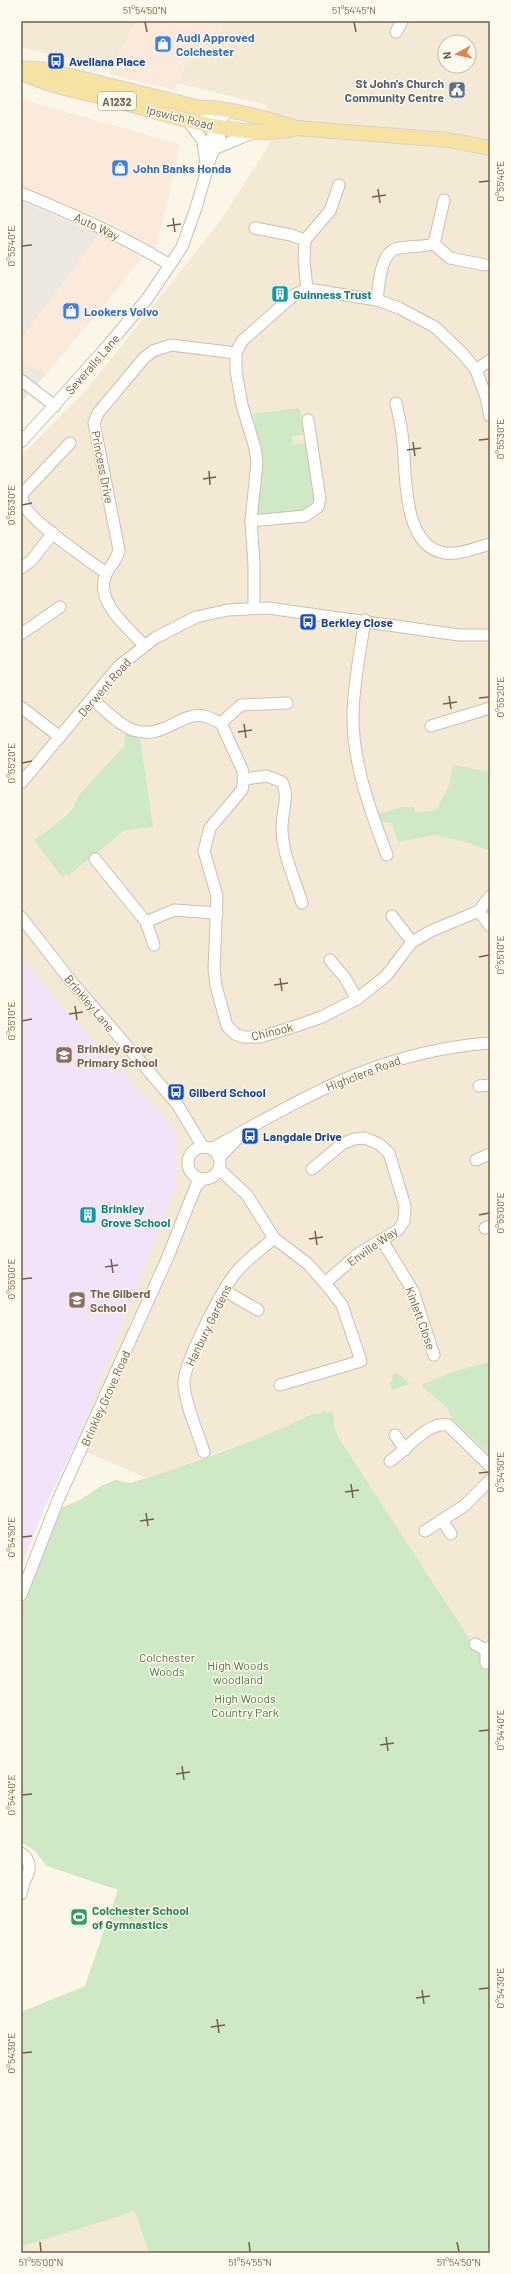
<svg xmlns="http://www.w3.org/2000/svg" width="511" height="2274" viewBox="0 0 511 2274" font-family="Barlow,sans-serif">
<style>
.residential{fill:#f3e9d5;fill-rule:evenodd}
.commercial{fill:#fbe9db}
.industrial{fill:#ece7e0}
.education{fill:#f3e3f8}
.green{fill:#cfe8c6}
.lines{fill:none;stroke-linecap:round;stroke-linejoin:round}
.minor-casing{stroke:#cdbfad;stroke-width:13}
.major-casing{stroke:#d8d2cd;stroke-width:16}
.minor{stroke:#fff;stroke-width:11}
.major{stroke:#f6e3a3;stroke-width:14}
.ticks{fill:none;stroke:#74604c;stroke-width:1.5}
.labels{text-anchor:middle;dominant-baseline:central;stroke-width:3;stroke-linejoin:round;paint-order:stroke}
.shield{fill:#fefaed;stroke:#9d8e7c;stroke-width:1}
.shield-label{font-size:11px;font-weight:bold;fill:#74604c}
.shop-label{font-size:12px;font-weight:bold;fill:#366cbe;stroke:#fefaed;text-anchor:start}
.transit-label{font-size:12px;font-weight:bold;fill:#164399;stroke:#fefaed;text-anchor:start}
.service-label{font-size:12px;font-weight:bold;fill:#4e5e75;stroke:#fefaed;text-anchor:end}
.street-label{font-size:12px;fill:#74604c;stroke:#fefaed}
.culture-label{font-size:12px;font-weight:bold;fill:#0d838f;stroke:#fefaed;text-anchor:start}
.education-label{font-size:12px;font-weight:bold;fill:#785e54;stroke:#fefaed;text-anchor:start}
.park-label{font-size:12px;fill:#4d7945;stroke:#fefaed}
.leisure-label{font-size:12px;font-weight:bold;fill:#27864d;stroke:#fefaed;text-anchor:start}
.neatline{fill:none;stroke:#74604c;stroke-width:1.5}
.ticks-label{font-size:10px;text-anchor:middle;fill:#74604c}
</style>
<rect width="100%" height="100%" fill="#fbf6e7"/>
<g class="residential">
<path d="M21,21h115l-25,48 -90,-22z"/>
<path d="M226,21h264v751l-37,-6 -4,20 -13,24 -58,11 13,2 7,19 38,-7 32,8 22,8v511l-38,10 -29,12v3l24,21 5,11 38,36v218l-150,-233 -6,-14v-13l-17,-1 -42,20 -128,46 -73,-31 94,-240 8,-24 1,-41 -39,-53 -78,-85 -39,-48v-500l67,-68 133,-168 67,-105 -22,-1 1,-9 -91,-22 15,-26 4,2 13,-27h12zM445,42h24v24h-24zM253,414l39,22 1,9 12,-3 -49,68 7,-42zM125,733v97l-57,46 -34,-36 25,-18 17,-20 2,-6 46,-50z"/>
<path d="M136,2210l14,43h-129v-6z"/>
</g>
<g class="commercial">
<path d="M136,21h90l-6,11h-12l-13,27 -4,-2 -5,12 -3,-1 -9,22 -65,-16z"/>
<path d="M21,99l158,45 -11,57 -13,47 -45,-25 -89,-37z"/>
<path d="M99,234l43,23 -41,52 -56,66 -24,-15v-21z"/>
</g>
<g class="industrial">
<path d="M21,201l78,33 -78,105z"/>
<path d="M21,360l24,15 -24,28z"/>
</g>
<path class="education" d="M21,956l39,48 114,123 3,15 -1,41 -8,24 -94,240 -29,59 -24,61z"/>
<g class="green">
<path d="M299,408l6,21 -4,6 -9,1 1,9 12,-3 11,57 -3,7 -7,5 -47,4 -3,-5 7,-42 -10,-54z"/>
<path d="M125,733l15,5 13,89 -28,3 -57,46 -2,-2 -4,3 -28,-37c15,-11 39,-25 44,-44l46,-50z"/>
<path d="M453,765l37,7v79l-22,-8 -32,-8 -38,7 -7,-19 -13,-2 -2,-6 26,-8h12l1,6 21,-3 13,-24z"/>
<path d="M490,1362v93l-38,-36 -5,-11 -24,-21v-3l29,-12z"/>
<path d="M398,1373l12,11 -18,6 -3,-8 4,-1 -2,-6z"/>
<path d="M324,1411l10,2v13l6,14 134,206c8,8 10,18 16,27v580h-341l-14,-42 -114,36v-235l64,-26 33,-96 -71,-24 -12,-15 -14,-9 1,-237 24,-58 9,-28 8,-12 17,-7 21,-14 15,-6 14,3 17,-5c55,-19 111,-37 163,-63 6,-3 10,-1 14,-4z"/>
</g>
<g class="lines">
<defs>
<g id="minor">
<path d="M396,32l6,-11"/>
<path d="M187,120l16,21 3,23"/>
<path d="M214,149l41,-17"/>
<path d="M211,154c0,-18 2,-30 17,-42"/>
<path d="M21,193c51,21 102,43 149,72"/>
<path d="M255,228l36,7 14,5"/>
<path d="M434,244l16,14 35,7"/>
<path d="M434,244l10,-44"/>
<path d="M307,289l-3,-29 1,-20 25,-29 9,-26"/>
<path d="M377,300c2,-15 3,-50 22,-52 12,-2 23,-1 35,-4"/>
<path d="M476,370l14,-10"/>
<path d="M21,380l34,26"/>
<path d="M396,403c3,13 6,26 7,39 3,31 -1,105 42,111 14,2 31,-5 45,-9"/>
<path d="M21,442l83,-92 43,-51 23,-34 12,-18 14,-39 15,-52 8,-15 1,-8 -13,-19 -7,-6"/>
<path d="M70,443l-47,50c0,3 -1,6 0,9 3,17 67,59 83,71"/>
<path d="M251,521l54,-5 13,-9 2,-8 -12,-79"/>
<path d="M21,568l10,-7 22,-28"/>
<path d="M254,607v-42l-3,-44 6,-59 -2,-14 -13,-43 -6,-34v-18l6,-12 52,-46 13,-6 70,11 22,8 36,19 28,27 13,16 10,27 4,19"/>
<path d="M365,620c-5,31 -11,62 -12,93 -1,49 17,97 34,142"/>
<path d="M21,634l39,-27"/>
<path d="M144,645c-17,-18 -50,-44 -38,-71 4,-9 10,-11 13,-24l-25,-127 4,-10 46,-55 9,-7 18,-6 65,8"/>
<path d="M93,700c12,10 25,24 40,30 32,10 46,-18 71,-14 5,1 12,5 17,7l21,46 2,10 -2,11 -32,38 -6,23 13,45 -3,73 2,17 11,40 8,8 8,3h17l30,-9 32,-11 35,-18 29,-23 26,-34 19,-11 48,-20 11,-15"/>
<path d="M21,707l39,30"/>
<path d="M221,723l20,-18 46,-2"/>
<path d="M431,726l59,-18"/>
<path d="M244,779l23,-3 15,6c8,15 -1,32 0,49 1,24 13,49 20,72"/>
<path d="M21,783l98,-117 36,-28 41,-21 32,-7 40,-2 191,27h31"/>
<path d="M95,859l51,63 8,23"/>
<path d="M479,911l11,15"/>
<path d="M392,916l20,26"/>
<path d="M21,917l49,63 107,124 26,43"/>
<path d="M146,922l28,-12 43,3"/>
<path d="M330,960l15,18 12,21"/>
<path d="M479,1086l11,-1"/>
<circle cx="204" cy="1163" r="16"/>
<path d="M213,1148c94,-52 167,-97 277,-105"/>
<path d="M219,1158l19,-20"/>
<path d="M476,1160l14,-6"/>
<path d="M219,1169l28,26 27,43 34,26 21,24 13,17 19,56 -81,24"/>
<path d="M312,1169l30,-25 12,-5 11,-1 14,6 10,9 16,53 -1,15 -6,9 -40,24 -33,29"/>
<path d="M485,1228l5,-2"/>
<path d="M382,1240l31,51 21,64"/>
<path d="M225,1291l33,19"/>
<path d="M395,1435l10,15"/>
<path d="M204,1452c-7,-22 -18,-45 -20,-67 -2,-19 37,-93 50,-110 10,-14 27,-25 40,-37"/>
<path d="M390,1461c18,-12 37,-40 58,-36l42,41"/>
<path d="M442,1520l9,14"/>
<path d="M425,1531l39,-25 26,-26"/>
<path d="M21,1595l37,-95 109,-241 29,-73 7,-7"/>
<path d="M475,1644l11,6 4,-3"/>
<path d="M486,1650v13"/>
<path d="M21,1853c11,7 11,22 0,29"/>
<path d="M21,1894l4,-14"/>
</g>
<g id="major">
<path d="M21,68l26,2 153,38c18,-3 78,13 96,20l153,12 41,8"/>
<path d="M23,73c26,13 59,19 88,26 47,13 139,44 185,29"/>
</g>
</defs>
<use href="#minor" class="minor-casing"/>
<use href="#major" class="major-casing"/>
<use href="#minor" class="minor"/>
<use href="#major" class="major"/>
</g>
<path class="ticks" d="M145,22l2,10M354,22l2,10M479,182l10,-1M378,189l2,14M372,197l14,-2M173,218l2,14M167,226l14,-2M22,246l10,-1M479,440l10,-1M413,442l2,14M407,450l14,-2M209,471l1,14M203,479l13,-2M22,505l10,-2M449,696l2,13M479,698l10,-1M443,704l14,-2M244,724l2,14M238,732l14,-2M22,763l10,-2M479,957l10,-2M280,978l2,13M274,985l14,-2M75,1006l2,14M69,1014l14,-2M22,1021l10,-2M479,1215l10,-2M315,1231l2,14M309,1239l14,-2M111,1259l2,14M105,1267l13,-2M22,1279l10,-1M479,1473l10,-1M351,1484l2,14M345,1492l14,-2M146,1513l2,13M140,1521l14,-2M22,1537l10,-1M479,1731l10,-1M386,1737l2,14M380,1745l14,-2M182,1766l2,14M176,1774l14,-2M22,1795l10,-1M479,1989l10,-1M422,1990l2,14M416,1998l14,-2M217,2019l2,14M211,2027l14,-2M22,2053l10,-1M40,2242l1,10M249,2242l1,10M457,2242l2,10"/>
<defs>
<symbol id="shop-square" viewBox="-11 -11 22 22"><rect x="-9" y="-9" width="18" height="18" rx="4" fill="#3f7fe0" stroke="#fefaed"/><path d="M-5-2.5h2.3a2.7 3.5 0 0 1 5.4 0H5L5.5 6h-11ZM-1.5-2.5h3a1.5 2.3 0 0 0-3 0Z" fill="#fff"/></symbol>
<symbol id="bus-square" viewBox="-11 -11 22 22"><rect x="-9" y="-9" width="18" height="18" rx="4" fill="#1a4fb4" stroke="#fefaed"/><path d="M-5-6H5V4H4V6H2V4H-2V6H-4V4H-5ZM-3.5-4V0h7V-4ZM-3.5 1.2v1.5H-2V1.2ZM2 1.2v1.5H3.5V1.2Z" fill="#fff"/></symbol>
<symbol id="civic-square" viewBox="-11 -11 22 22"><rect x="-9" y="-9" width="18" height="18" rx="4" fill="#5c6f8a" stroke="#fefaed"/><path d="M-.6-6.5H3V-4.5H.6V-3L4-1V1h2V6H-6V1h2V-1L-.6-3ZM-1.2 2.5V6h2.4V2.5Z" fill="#fff"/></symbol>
<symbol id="building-square" viewBox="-11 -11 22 22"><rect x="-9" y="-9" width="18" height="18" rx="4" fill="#0f9aa8" stroke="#fefaed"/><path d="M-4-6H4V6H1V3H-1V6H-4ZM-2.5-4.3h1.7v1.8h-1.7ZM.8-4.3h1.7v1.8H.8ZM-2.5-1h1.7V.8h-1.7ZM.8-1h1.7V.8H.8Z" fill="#fff"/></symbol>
<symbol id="school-square" viewBox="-11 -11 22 22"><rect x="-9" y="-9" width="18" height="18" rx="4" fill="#8d6e63" stroke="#fefaed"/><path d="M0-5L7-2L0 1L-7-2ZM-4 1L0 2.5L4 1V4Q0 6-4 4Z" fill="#fff"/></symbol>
<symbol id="stadium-square" viewBox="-11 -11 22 22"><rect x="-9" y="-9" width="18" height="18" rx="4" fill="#2e9e5b" stroke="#fefaed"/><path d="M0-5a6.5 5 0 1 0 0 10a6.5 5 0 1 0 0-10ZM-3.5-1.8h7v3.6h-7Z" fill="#fff"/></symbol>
</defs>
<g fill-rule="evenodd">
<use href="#shop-square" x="153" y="34" width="20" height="20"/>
<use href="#bus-square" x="46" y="51" width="20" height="20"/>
<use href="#civic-square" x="447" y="80" width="20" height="20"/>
<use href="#shop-square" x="110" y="158" width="20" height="20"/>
<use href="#building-square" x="270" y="284" width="20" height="20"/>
<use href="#shop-square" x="61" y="301" width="20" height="20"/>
<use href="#bus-square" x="298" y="612" width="20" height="20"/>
<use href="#school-square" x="54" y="1045" width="20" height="20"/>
<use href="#bus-square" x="166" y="1082" width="20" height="20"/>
<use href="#bus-square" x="240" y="1126" width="20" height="20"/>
<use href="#building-square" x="78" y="1205" width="20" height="20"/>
<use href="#school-square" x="67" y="1290" width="20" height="20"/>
<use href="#stadium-square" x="69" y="1907" width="20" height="20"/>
</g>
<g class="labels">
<rect class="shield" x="98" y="92" width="38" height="18" rx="3"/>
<g class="shield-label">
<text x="117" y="101">A1232</text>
</g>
<g class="shop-label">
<text x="176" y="37">Audi Approved<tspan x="176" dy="14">Colchester</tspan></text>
<text x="133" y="168">John Banks Honda</text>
<text x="84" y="311">Lookers Volvo</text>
</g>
<g class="transit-label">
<text x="69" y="61">Avellana Place</text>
<text x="321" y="622">Berkley Close</text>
<text x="189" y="1092">Gilberd School</text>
<text x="263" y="1136">Langdale Drive</text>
</g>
<g class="service-label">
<text x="444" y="83">St John's Church<tspan x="444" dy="14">Community Centre</tspan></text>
</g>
<g class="street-label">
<text transform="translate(180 117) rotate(14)">Ipswich Road</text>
<text transform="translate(97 226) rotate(25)">Auto Way</text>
<text transform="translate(92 364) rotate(-49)">Severalls Lane</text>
<text transform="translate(103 467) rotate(79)">Princess Drive</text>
<text transform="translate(104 687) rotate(-49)">Derwent Road</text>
<text transform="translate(90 1003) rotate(50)">Brinkley Lane</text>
<text transform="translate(272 1031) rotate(-13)">Chinook</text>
<text transform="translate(363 1073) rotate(-21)">Highclere Road</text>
<text transform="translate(372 1246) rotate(-35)">Enville Way</text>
<text transform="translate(421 1318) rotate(70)">Kinlett Close</text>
<text transform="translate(208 1325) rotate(-64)">Hanbury Gardens</text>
<text transform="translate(105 1398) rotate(-66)">Brinkley Grove Road</text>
</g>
<g class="culture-label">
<text x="293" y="294">Guinness Trust</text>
<text x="101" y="1208">Brinkley<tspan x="101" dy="14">Grove School</tspan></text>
</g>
<g class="education-label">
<text x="77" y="1048">Brinkley Grove<tspan x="77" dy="14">Primary School</tspan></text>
<text x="90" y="1293">The Gilberd<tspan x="90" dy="14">School</tspan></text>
</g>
<g class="park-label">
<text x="167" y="1657">Colchester<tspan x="167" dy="14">Woods</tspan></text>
<text x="238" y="1665">High Woods<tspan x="238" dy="14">woodland</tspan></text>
<text x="245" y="1698">High Woods<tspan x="245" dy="14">Country Park</tspan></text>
</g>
<g class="leisure-label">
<text x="92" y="1910">Colchester School<tspan x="92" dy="14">of Gymnastics</tspan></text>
</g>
</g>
<rect width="511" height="2274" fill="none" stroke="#fefaed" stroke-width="44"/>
<g transform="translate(457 54) rotate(262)"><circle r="19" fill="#fefaed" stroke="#c7bcad"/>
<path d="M0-3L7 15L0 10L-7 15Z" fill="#df8552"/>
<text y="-6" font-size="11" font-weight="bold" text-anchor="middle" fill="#74604c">N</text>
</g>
<rect x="22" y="22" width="467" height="2230" class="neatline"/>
<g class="ticks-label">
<text x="145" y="14">51°54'50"N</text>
<text x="354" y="14">51°54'45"N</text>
<text transform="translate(500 181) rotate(-90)" y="4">0°55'40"E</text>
<text transform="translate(11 246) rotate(-90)" y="4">0°55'40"E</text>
<text transform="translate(500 439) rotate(-90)" y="4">0°55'30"E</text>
<text transform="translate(11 505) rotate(-90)" y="4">0°55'30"E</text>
<text transform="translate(500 697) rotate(-90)" y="4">0°55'20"E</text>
<text transform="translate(11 763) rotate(-90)" y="4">0°55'20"E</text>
<text transform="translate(500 955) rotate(-90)" y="4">0°55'10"E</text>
<text transform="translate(11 1021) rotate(-90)" y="4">0°55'10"E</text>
<text transform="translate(500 1213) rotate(-90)" y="4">0°55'00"E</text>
<text transform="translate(11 1279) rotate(-90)" y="4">0°55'00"E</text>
<text transform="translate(500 1472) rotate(-90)" y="4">0°54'50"E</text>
<text transform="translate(11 1537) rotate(-90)" y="4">0°54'50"E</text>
<text transform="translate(500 1730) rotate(-90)" y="4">0°54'40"E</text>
<text transform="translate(11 1795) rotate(-90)" y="4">0°54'40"E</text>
<text transform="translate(500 1988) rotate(-90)" y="4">0°54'30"E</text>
<text transform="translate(11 2053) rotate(-90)" y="4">0°54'30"E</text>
<text x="41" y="2266">51°55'00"N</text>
<text x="250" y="2266">51°54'55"N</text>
<text x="459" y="2266">51°54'50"N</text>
</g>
</svg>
